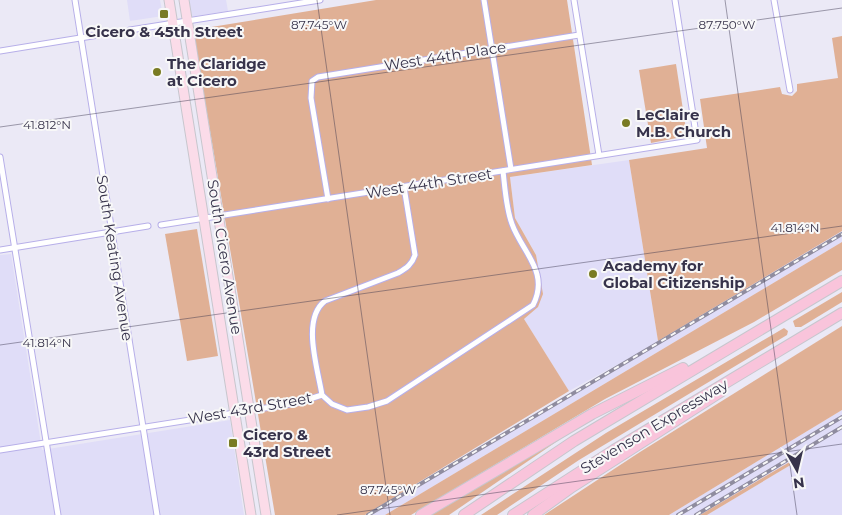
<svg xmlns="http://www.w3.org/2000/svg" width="842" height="515" viewBox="0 0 842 515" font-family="Montserrat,sans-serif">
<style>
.built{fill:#e0ddf8}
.green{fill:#e0b095}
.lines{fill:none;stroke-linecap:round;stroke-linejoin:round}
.street-casing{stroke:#b7afe9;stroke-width:7}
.primary-casing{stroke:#c7c6cd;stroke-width:11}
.highway-casing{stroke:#c7c6cd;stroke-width:12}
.street{stroke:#fff;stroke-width:5}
.primary{stroke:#fbdce9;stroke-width:9}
.highway{stroke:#f9c4db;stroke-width:10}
.rail-casing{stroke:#8f8c9f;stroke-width:4}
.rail{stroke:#f8f8f8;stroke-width:2;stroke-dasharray:5.5;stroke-linecap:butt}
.ticks{fill:none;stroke:#37334b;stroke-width:1;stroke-opacity:0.45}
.poi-dot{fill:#797b23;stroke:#f8f8f8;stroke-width:2}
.labels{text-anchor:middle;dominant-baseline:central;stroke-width:4;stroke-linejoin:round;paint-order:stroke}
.poi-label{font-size:15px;font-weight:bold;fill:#37334b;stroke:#f8f8f8;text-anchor:start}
.street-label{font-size:15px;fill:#37334b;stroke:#f8f8f8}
.ticks-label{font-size:12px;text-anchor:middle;fill:#37334b;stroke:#f8f8f8;stroke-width:4;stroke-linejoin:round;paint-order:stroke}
</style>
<rect width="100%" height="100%" fill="#ebe9f6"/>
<g class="built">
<path d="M127,0h33l3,16 -33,5z"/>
<path d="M187,0h39l2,11 -39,6z"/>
<path d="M629,160l29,181 184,-110v11l-457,273h-19l267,-159 -64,35 -45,-72 13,-12 -1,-52 -21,-37 -5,-41z"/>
<path d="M11,254l31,196 188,-30 14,95h-244v-260z"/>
<path d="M842,410v105h-135l92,-55 -1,-3 -98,58h-31z"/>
</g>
<g class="green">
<path d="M376,0h191l25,165 -82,12 5,41 21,37 7,39 -5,13 -14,12 45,72 -204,124h-90l-82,-485z"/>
<path d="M842,36v195l-184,110 -29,-181 78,-12 -7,-49 80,-12 2,7 10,2 5,-5v-7l41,-6 -6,-40z"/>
<path d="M676,64l11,72 -36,7 -12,-73z"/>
<path d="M197,229l21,127 -31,5 -22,-127z"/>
<path d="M842,242v28l-88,52 -149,77 -194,116h-26z"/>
<path d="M842,292v10l-41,25h-6l-2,-6z"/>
<path d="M842,326v84l-173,105h-125l96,-63z"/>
<path d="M784,328l4,3 -1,4 -208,125 -82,55h-16l125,-82z"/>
<path d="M575,429l-126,86h-22z"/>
<path d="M798,457l1,3 -92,55h-7z"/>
</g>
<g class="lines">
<defs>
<g id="street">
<path d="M75,0l82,515"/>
<path d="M484,0l27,169"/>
<path d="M574,0l25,155"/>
<path d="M774,0l16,90"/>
<path d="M130,30l190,-30"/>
<path d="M0,51l117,-19"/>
<path d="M0,157l58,358"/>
<path d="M404,187l11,68c-3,9 -8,13 -17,18l-73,28c-24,18 -7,68 -3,94l10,9 15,6 21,-3 19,-6 146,-96c17,-33 -11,-53 -21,-81 -6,-16 -7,-36 -9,-53"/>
<path d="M328,199l-17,-101 1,-17 6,-4 261,-42"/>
<path d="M161,225l536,-85 -22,-140"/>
<path d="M0,250l148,-24"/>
<path d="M0,450l297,-47 25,-8"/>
</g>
<g id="primary">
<path d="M169,0l82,515"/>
<path d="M184,0l82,515"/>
</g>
<g id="highway">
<path d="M421,515l171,-101 91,-46"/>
<path d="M464,515l110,-74 268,-160"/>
<path d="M513,515l101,-65 228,-137"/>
<path d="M533,515l39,-28 150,-96"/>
</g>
</defs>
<use href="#street" class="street-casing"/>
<use href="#primary" class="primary-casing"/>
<use href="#highway" class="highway-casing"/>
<use href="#street" class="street"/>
<use href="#primary" class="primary"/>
<use href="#highway" class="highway"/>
<defs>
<g id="rail">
<path d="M368,515l474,-281"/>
<path d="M678,515l164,-98"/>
<path d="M696,515l146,-88"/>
</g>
</defs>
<use href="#rail" class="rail-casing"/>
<use href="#rail" class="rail"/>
</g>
<path class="ticks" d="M317,0l73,515M725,0l72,515M0,127l842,-119M0,345l842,-119M337,515l505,-71"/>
<g class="poi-dot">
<rect x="159" y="9" width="10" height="10" rx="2.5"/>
<circle cx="157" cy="72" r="5"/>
<circle cx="626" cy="123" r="5"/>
<circle cx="593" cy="274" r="5"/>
<rect x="228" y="438" width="10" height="10" rx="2.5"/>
</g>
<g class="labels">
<g class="poi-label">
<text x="164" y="31" text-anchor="middle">Cicero &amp; 45th Street</text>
<text x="167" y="63">The Claridge<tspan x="167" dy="17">at Cicero</tspan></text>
<text x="636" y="114">LeClaire<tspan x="636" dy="17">M.B. Church</tspan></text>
<text x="603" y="265">Academy for<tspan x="603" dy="17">Global Citizenship</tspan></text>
<text x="243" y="434">Cicero &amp;<tspan x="243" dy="17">43rd Street</tspan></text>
</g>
<g class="street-label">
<text transform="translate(445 56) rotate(-9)">West 44th Place</text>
<text transform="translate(429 183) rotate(-9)">West 44th Street</text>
<text transform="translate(225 257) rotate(81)">South Cicero Avenue</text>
<text transform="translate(115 258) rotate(81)">South Keating Avenue</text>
<text transform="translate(250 408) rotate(-10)">West 43rd Street</text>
<text transform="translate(654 426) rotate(-31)">Stevenson Expressway</text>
</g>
</g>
<g class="ticks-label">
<text x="319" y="29">87.745°W</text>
<text x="727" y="29">87.750°W</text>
<text x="47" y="129">41.812°N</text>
<text x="795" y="232">41.814°N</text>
<text x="47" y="347">41.814°N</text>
<text x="388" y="494">87.745°W</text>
</g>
<g transform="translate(797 470) rotate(172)" stroke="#f8f8f8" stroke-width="4" paint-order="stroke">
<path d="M0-4L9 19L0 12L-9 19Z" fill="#37334b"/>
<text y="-8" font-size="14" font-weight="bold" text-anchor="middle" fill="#37334b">N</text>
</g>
</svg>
